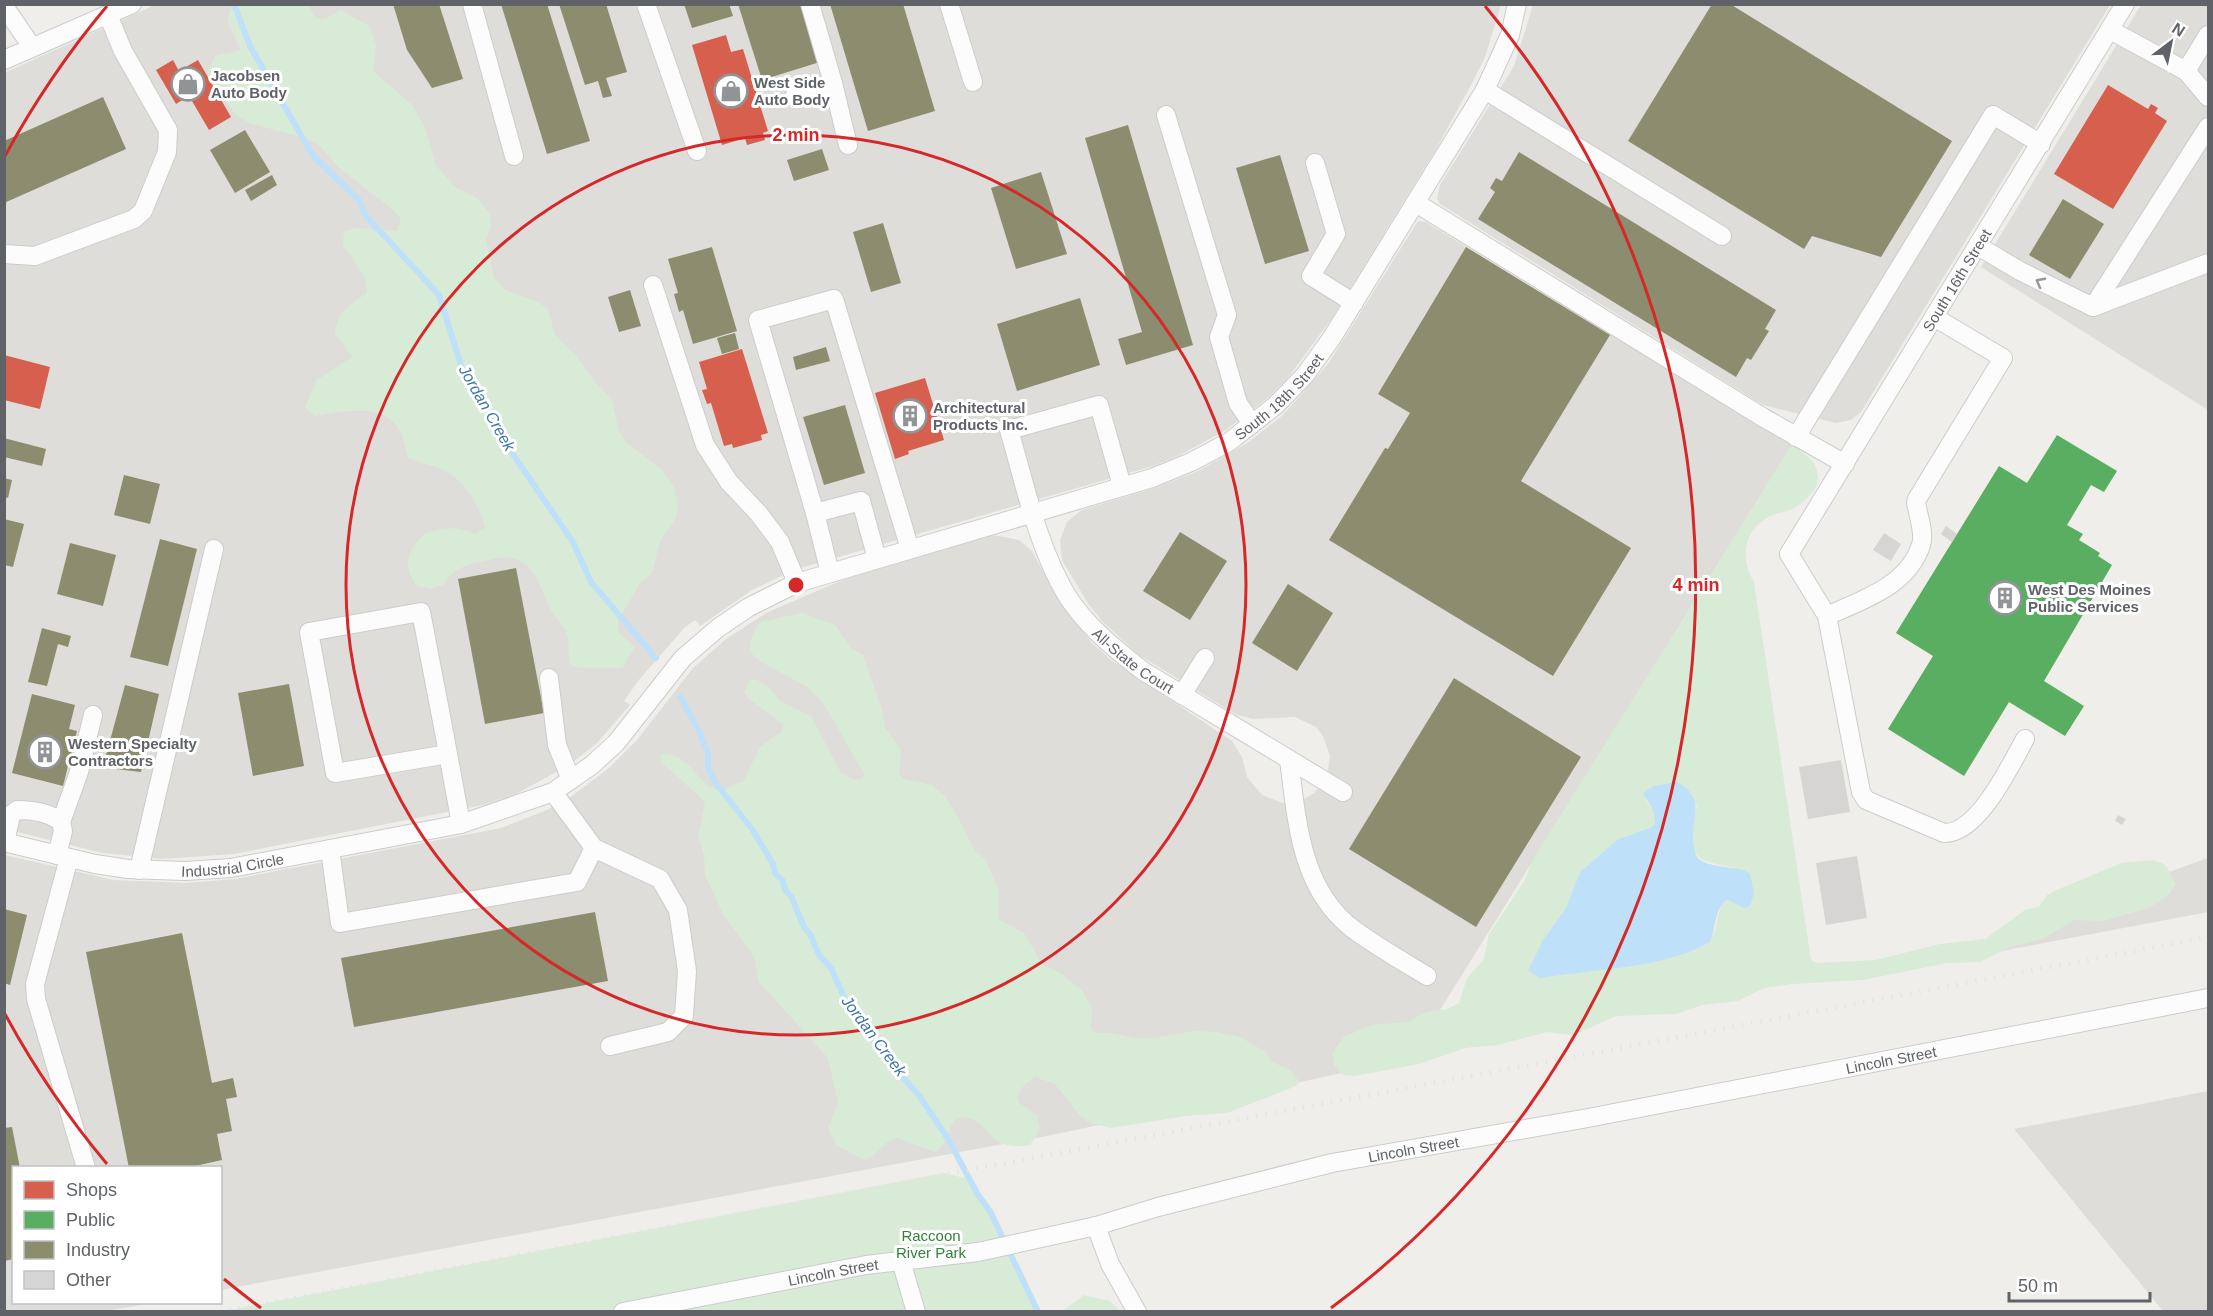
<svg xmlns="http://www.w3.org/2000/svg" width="2213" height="1316" viewBox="0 0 2213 1316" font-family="Helvetica,sans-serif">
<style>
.industrial{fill:#dfddda}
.green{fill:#d8ebd6;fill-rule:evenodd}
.water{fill:#bfe0f9}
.shops{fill:#d6604d}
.public{fill:#5aae61}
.industry{fill:#8c8c6e}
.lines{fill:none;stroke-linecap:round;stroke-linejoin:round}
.stream{stroke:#bfe0f9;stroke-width:6}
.building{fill:#d6d5d3}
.minor-casing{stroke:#cbcccc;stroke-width:20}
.minor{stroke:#fdfcfc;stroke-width:18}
.rail{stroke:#e4e4e4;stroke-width:4.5;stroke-dasharray:1.5 8;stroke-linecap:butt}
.oneway{stroke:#96999c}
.ring{fill:none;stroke:#d62828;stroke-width:3}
.labels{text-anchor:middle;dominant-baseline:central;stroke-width:6;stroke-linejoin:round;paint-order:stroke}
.poi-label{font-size:15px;font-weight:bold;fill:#5f6368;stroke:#fff;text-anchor:start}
.street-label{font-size:15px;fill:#5f6368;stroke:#fff}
.park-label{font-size:15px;fill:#348238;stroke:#fff}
.water-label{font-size:16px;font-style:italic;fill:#4174aa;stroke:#fff}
.centre{fill:#d62828;stroke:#fff;stroke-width:3}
.ring-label{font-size:18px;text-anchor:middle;font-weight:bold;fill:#d62828;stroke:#fff;stroke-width:6;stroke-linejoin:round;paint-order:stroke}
</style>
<rect width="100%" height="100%" fill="#efeeea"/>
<g class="industrial">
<path d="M157,4l1344,1 -16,52 -13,26 -37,68 -103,167 -45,61 -18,18 -43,33 -48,26 -25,10 -356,103 -45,21 -52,36 -5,-6 -11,8 -46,53 -14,20 6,4 -34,39 -27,21 -53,29 -33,11 -249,49 -72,5 -59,-6 -98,-24 -1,-756z"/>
<path d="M1533,5h577l-249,407 -10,8 -15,3 -73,-18 -323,-201 -3,-6 3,-13 74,-119z"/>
<path d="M2141,5h67v405l-227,-143z"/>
<path d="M1418,221l8,1 366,223 -380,610 -70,18 -290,62 -831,155 -1,-122h-206v134l140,1 -49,8 -100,1v-457l108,25 73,3 49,-4 266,-51 48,-19 23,-13 37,-28 28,-28 56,-72 33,-29 42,-27 77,-33 148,-44 26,5 13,11 28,52 32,40 19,17 121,81 10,16 5,20 15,18 21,8 21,-4 10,-6 13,-16 3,-21 -7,-20 -7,-9 -21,-10 -42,2 -18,-5 -96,-59 -37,-34 -15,-19 -25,-42 -2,-20 7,-18 15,-12 75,-23 39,-15 50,-28 37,-29 45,-51z"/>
<path d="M2208,858v54l-222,42 13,-21z"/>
<path d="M2208,1091v220h-45l-149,-182z"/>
</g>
<g class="green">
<path d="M232,5h77c7,22 17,13 32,5l28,16 7,19 -3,26 39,34 13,22 11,39 19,21 22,11 13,16 1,13 -5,12 8,39 13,13 31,11 10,7 7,26 23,23 15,22 19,20 7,31 7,11 36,28 12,17 4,19 -3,14 -15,21 -8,32 -11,9 -23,38 1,13 16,14 -13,21c-18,-1 -35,3 -52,-3 -2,-10 -1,-18 -2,-27 -2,-11 -12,-18 -17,-28 -9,-17 -14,-44 -35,-51 -9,-4 -22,0 -32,2 -19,4 -30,7 -41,24l-13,4 -14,-4c-14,-22 -9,-33 8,-51 19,-7 33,-8 51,0l10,-6c-4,-19 -19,-45 -36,-55 -11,-7 -29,-10 -41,-15 -2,-8 -4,-19 -8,-27 -14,-29 -59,-20 -85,-15l-10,-9 12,-27 35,-23 -17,-23c2,-22 15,-29 32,-41l-2,-15 -22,-33 1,-14 13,-3 40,3 4,-12 -9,-10 -55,-43 -17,-20 -12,-7 -59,-16 -14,-9 -28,-41 8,-17 26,-6 -14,-29z"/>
<path d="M1792,445c28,16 38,38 7,60 -9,7 -21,7 -30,12 -26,13 -29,42 -15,65l57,378 6,3 58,-3 65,-16 45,-5 40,-29 14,-3 8,-12 12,-6 62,-26 32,-3 9,3 5,4 9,18 -8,10 -19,13 -46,13 -29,-1 -31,19 -33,8 -30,15 -33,1 -84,17 -71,4 -28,4 -26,13 -36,4 -26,9 -60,2 -43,19 -26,-3 -49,13 -33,3 -46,16 -64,12 -12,-1 -9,-10 -2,-12 12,-16 27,-12 37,-3 18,-10 21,-3 12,-6 8,-25 17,-19 5,-25 36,-54 7,-19zM1645,799l52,6c-12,57 -4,54 47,65v38l-17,-8 -5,4c-5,11 -5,31 -14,39 -12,10 -108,32 -122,26 -15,-6 -29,-20 -43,-29l23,-32 14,-36 38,-33 32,-11 5,-5 -2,-13z"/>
<path d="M802,613l33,12 16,23 12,7 19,55 3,18 16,22 -2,24 4,5 29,6 12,10 13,20 18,36 11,9 13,32 -1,27 26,14 18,31 18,9 22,17 10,18 -1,21 4,4h15l33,6 52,-8 22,1 23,5 24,14 8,11 18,8 9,11 -3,5 -69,27 -41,3 -75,12 -20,-5 -11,-7 -25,-32 -20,-7 -11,8 -7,11 2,7 18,12 3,14 -10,16c-48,8 -36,-27 -70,-28 -15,7 -9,27 -25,35l-38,-14c-14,2 -19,18 -33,22l-28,-15 -8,-18 10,-23 -10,-46 -69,-76 -5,-25 -31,-43 -18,-39 -1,-20 -6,-19 7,-32 -4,-6 -41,-37 1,-7c32,-2 36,35 60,36 8,0 14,-8 22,-8l17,-35 22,-16 1,-6 -35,-27 -4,-6 5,-11 6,-2 13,7 12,15 31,15 30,57 14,7 7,-1 3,-5c-19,-26 -29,-58 -52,-82 -15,-14 -55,-27 -62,-40 -4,-9 4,-24 10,-30z"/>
<path d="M944,1173l25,6 22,34 47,98 -818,1z"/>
<path d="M1084,1295l26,6 9,10h-56z"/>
</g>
<path class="water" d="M1677,782c32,18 12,36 17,65 1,4 1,9 5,12 10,8 33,8 45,11l6,4 4,19 -4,13 -6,2 -17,-8c-13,9 -11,29 -17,42 -46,27 -118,27 -170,36l-12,-7 15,-31 23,-32 14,-36 38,-33 32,-11 5,-5 -2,-13 -10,-17 11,-7z"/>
<g class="shops">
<path d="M726,35l5,17 12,-3 25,82 -5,2 2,7 -18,5 -2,-7 -23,7 -30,-100z"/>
<path d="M173,60l6,11 19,-11 33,57 -22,13 -20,-34 -13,8 -20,-34z"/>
<path d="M2108,85l40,24 3,-5 7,4 -3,5 12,8 -54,88 -59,-35z"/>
<path d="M742,349l26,84 -7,2 1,5 -29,8 -1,-4 -8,2 -13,-43 -4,1 -5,-14 5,-1 -8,-27z"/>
<path d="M4,355l46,12 -10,42 -36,-9z"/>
<path d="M925,378l19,62 -36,11 1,3 -14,5 -20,-66z"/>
</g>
<path class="public" d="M2057,435l60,36 -13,21 -13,-7 -24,40 16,9 -4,6 21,13 -2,3 14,9 -68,116 40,25 -19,30 -56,-34 -45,74 -76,-47 45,-73 -37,-23 103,-167 28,17z"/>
<g class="industry">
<path d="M393,4h46l24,75 -31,9 -25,-38z"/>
<path d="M501,4h46l43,137 -43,13z"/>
<path d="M559,4h47l21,68 -21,6 6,18 -9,2 -5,-17 -13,4z"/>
<path d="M684,4h45l4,12 -41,12z"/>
<path d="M738,4h64l18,58 -58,18z"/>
<path d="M830,4h73l32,107 -67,20z"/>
<path d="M1712,4h18l222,137 -71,116 -69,-21 -8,13 -176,-108z"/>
<path d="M103,97l23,52 -122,54v-62z"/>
<path d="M1128,125l65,220 -67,20 -8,-26 24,-7 -57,-194z"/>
<path d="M245,130l25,42 -35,21 -25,-43z"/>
<path d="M822,149l7,21 -35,11 -7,-21z"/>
<path d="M1519,152l257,158 -11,19 4,2 -18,29 -4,-2 -11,19 -258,-158 17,-27 -5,-4 6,-10 6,3z"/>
<path d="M1280,155l29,96 -44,13 -29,-96z"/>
<path d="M1041,172l26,82 -51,15 -25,-81z"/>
<path d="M272,175l5,10 -26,16 -6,-11z"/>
<path d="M2063,199l41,25 -34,55 -41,-24z"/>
<path d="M883,223l18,60 -30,9 -18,-60z"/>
<path d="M712,247l25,84 -44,13 -10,-34 -4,2 -5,-18 4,-1 -10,-34z"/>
<path d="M1466,247l144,88 -89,146 110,67 -78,128 -224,-136 56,-92 3,1 22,-36 -32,-19z"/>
<path d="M630,290l11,36 -22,6 -11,-35z"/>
<path d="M1080,298l20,67 -83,26 -20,-67z"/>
<path d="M735,333l4,16 -17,5 -5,-16z"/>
<path d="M826,347l4,14 -34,9 -3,-13z"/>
<path d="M845,405l20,68 -41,12 -21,-68z"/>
<path d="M4,438l42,11 -4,17 -38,-9z"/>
<path d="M124,475l36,9 -10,40 -36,-9z"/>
<path d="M4,478l8,2 -4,18 -4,-1z"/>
<path d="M4,519l20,5 -11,43 -9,-2z"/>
<path d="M1180,532l47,29 -37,59 -47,-29z"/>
<path d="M160,539l37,10 -29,117 -38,-9z"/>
<path d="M70,543l46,12 -13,51 -46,-12z"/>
<path d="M516,568l28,145 -59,11 -27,-145z"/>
<path d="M1288,584l45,29 -36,58 -45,-28z"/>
<path d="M42,628l29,8 -3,11 -10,-3 -11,42 -19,-4z"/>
<path d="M1454,678l127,79 -105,170 -127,-78z"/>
<path d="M289,684l15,82 -51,10 -15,-83z"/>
<path d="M125,685l34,9 -18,78 -25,-3 1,-3 -13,-3z"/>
<path d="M32,694l43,11 -6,24 8,2 -14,55 -51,-13z"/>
<path d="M4,909l23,6 -17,70 -6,-2z"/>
<path d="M595,912l13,69 -254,46 -13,-69z"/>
<path d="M182,933l30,150 21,-5 4,19 -11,2 6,32 -15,3 5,26 -36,8h-57l-43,-216z"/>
<path d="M12,1127l8,41h-6v91l-10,2v-133z"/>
</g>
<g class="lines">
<g class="stream">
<path d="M234,4l16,42 63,110 46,44 6,15 74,80 25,80 7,5 8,20 21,26 14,30 59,86 18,40 65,76"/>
<path d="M680,697l18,32 10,25v12l6,15 38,48 21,35 2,9 8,8 2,9 6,6 13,31 6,7 9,21 12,13 16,36 5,3 7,14 37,49 22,24 30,45 29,54 14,20 47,99"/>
</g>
</g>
<g class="building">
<path d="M1946,526l11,8 -5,8 -11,-8z"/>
<path d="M1884,533l17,11 -10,17 -18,-11z"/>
<path d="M1841,760l9,52 -42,7 -9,-52z"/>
<path d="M2118,815l8,4 -4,6 -7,-4z"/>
<path d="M1857,856l10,62 -41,7 -10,-62z"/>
</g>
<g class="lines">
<defs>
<g id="minor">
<path d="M472,4l42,152"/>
<path d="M646,4l51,147"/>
<path d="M949,4l24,78"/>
<path d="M4,6l28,41"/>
<path d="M2110,30l76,41 22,-36"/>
<path d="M4,60l128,-56"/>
<path d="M2186,71l22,26"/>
<path d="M833,83l15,62"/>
<path d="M1485,90l237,146"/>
<path d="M794,97l39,-14 -23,-79"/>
<path d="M1166,115l61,200 -8,22 19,66 14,21"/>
<path d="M1315,163l21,71 -25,42 43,27"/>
<path d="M1416,203l348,215 81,46"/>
<path d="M1978,246l42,25 73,36 115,-44"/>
<path d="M4,254l31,2 99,-37 9,-8 24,-59 1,-22 -45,-79 -15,-36"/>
<path d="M653,285l52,160 24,37 30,32 21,28 17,41"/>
<path d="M2093,307l115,-180"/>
<path d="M1796,437l197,-322 48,29"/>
<path id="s1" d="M1122,486l-23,-81 -90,25c16,54 28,115 57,164 19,31 49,55 77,77l200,121"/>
<path d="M815,513l-57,-193 76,-21 76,250"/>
<path d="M830,573l-15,-60 46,-12 16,58"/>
<path d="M1827,616c35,-16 81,-30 94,-71 4,-11 -3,-31 -5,-42l1,-4 86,-141 -69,-41"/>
<path d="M549,678l8,67 14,35"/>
<path d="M1182,695l23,-37"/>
<path id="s2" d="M2025,739c-15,27 -47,95 -81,94l-78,-33 -5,-8 -34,-176 -38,-62 336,-550"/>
<path d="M448,754l-113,19 -26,-141 112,-20c14,71 27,141 40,212"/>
<path d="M1289,760c8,60 11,129 64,169 23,17 49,32 74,47"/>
<path d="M553,792l41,56 66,31 18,31 9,61 -3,45 -16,16 -58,14"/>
<path d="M61,822l18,-50 14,-57"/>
<path id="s3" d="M4,842l91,22 33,5 57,2 46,-3 230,-44 92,-32 39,-27 24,-22 67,-85 35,-30 31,-21 48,-24 355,-105 39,-16 38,-20 47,-37 29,-30 26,-36 154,-249 25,-55 7,-31"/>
<path d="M5,842l6,-27 6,-5c16,0 32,2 44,12l2,9 -6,24"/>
<path d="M330,849l10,74 237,-41 17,-34"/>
<path d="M69,858l-34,126 1,15 50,169"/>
<path d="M139,870l75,-321"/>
<path d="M1096,1226l14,38 27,48"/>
<path d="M901,1261l15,51"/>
<path id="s4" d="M623,1312l243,-47 112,-13 118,-26 62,-19 174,-44 256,-45 620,-120"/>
</g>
</defs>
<use href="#minor" class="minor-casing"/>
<use href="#minor" class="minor"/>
<path class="rail" d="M220,1312c662,-127 1326,-249 1988,-375"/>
</g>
<defs><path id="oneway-chevron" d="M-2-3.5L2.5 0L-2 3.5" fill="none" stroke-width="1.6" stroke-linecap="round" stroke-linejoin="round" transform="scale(1.5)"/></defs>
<use class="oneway" href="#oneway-chevron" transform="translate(2040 282) rotate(-152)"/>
<g class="ring">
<circle cx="796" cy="585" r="450"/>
<path d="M261 1308A900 900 0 0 1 224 1279M107 1164A900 900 0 0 1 5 1014M5 156A900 900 0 0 1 107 6M1485 6A900 900 0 0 1 1331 1308"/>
</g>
<defs>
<symbol id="shop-ring" viewBox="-11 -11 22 22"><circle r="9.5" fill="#fff" stroke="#919496" stroke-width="1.5"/><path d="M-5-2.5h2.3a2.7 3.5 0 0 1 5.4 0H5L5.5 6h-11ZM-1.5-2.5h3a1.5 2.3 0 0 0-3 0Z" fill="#919496"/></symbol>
<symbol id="building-ring" viewBox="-11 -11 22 22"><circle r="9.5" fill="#fff" stroke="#919496" stroke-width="1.5"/><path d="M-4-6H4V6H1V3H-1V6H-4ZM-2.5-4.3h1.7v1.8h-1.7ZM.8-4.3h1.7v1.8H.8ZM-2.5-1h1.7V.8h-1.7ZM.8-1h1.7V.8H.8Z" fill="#919496"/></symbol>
</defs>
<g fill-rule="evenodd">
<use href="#shop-ring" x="169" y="65" width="38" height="38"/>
<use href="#shop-ring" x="712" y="72" width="38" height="38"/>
<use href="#building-ring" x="891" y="397" width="38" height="38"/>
<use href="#building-ring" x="1986" y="579" width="38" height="38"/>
<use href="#building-ring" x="26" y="733" width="38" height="38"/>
</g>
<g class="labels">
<g class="poi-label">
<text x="211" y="75">Jacobsen<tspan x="211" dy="17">Auto Body</tspan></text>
<text x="754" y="82">West Side<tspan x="754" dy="17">Auto Body</tspan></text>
<text x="933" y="407">Architectural<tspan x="933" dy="17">Products Inc.</tspan></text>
<text x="2028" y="589">West Des Moines<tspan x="2028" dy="17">Public Services</tspan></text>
<text x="68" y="743">Western Specialty<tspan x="68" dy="17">Contractors</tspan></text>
</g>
<g class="street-label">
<text stroke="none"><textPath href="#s2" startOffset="796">South 16th Street</textPath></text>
<text stroke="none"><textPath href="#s3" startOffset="1410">South 18th Street</textPath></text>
<text stroke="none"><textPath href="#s1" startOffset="447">All-State Court</textPath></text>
<text stroke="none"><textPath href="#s3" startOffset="232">Industrial Circle</textPath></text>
<text stroke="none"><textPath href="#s4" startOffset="1294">Lincoln Street</textPath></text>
<text stroke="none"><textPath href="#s4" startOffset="808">Lincoln Street</textPath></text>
<text stroke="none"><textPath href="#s4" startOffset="214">Lincoln Street</textPath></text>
</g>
<g class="park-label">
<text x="931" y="1235">Raccoon<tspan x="931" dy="17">River Park</tspan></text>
</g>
<g class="water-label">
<text transform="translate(487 408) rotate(60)">Jordan Creek</text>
<text transform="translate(874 1036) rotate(53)">Jordan Creek</text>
</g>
</g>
<circle cx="796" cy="585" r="9" class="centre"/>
<g class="ring-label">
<text x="796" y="141">2 min</text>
<text x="1696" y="591">4 min</text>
</g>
<rect width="2213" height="1316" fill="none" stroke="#5f6368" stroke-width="12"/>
<rect x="12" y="1166" width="210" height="138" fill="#ffffff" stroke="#bfc1c3" stroke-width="1.5"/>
<rect x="24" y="1181" width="30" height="18" fill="#d6604d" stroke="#bfc1c3" stroke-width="1.5"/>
<text x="66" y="1196" font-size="18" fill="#5f6368">Shops</text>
<rect x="24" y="1211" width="30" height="18" fill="#5aae61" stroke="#bfc1c3" stroke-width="1.5"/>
<text x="66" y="1226" font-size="18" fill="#5f6368">Public</text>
<rect x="24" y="1241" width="30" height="18" fill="#8c8c6e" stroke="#bfc1c3" stroke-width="1.5"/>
<text x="66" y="1256" font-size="18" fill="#5f6368">Industry</text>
<rect x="24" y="1271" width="30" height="18" fill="#d6d5d3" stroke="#bfc1c3" stroke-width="1.5"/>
<text x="66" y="1286" font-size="18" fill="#5f6368">Other</text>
<g transform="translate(2171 42) rotate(32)" stroke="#ffffff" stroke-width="4.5" paint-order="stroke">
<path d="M0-4.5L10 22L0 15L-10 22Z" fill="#5f6368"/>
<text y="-9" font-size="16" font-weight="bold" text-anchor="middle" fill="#5f6368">N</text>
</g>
<path d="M2009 1292v9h141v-9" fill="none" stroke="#5f6368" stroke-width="3"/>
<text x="2018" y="1292" font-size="18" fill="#5f6368" stroke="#ffffff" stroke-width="4.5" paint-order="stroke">50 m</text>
</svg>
